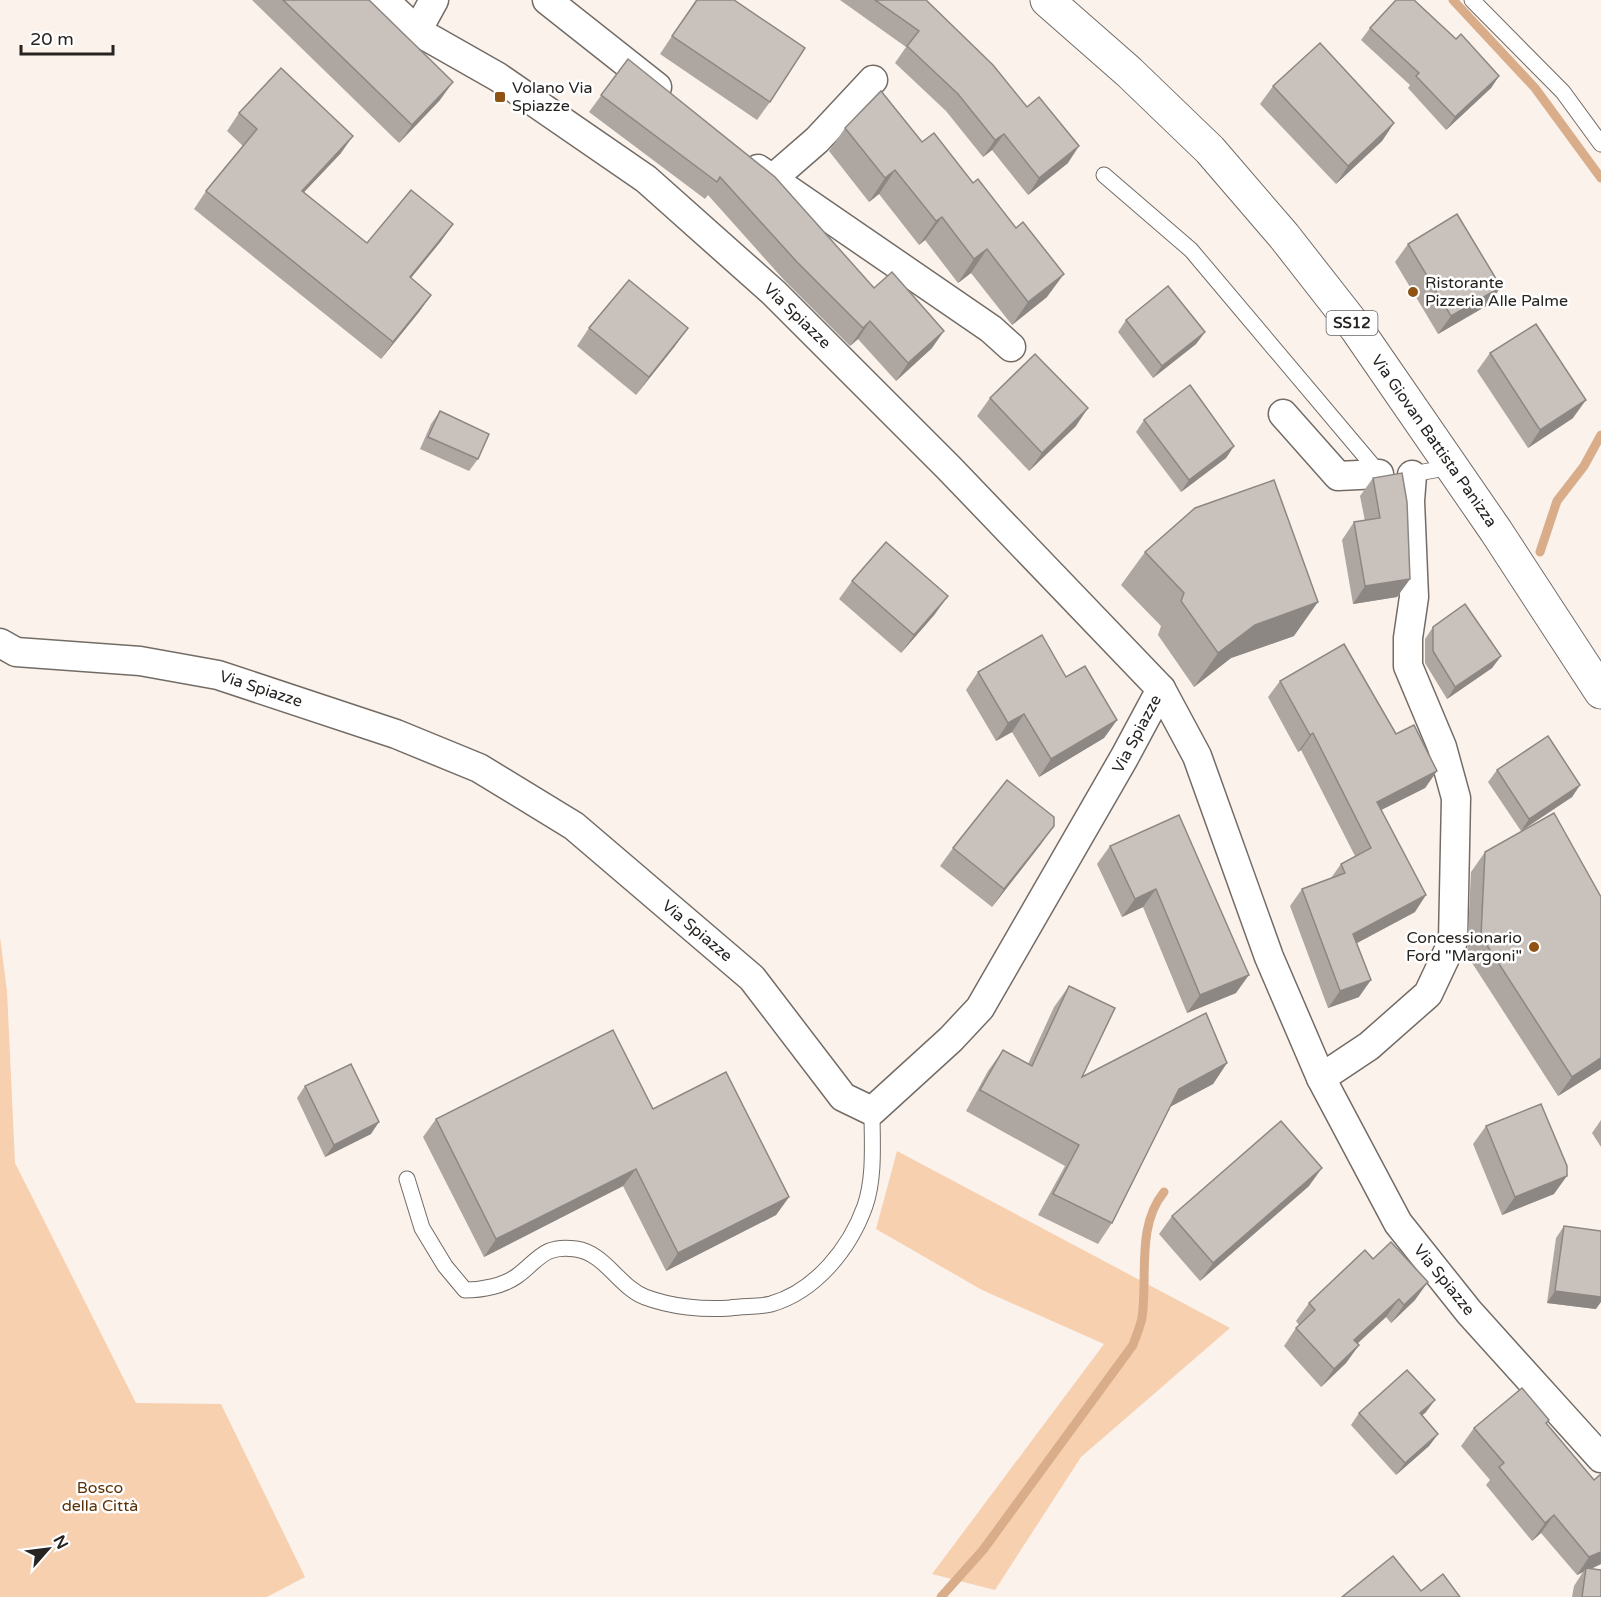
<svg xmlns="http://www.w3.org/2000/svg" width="1601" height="1597" viewBox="0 0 1601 1597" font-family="'Varela Round',sans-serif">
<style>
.green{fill:#f7d0b0}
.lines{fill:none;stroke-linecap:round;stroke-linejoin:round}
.stream{stroke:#d9ad8a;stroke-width:9}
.service-casing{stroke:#736c66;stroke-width:17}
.minor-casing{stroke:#736c66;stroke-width:31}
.primary-casing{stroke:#736c66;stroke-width:35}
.service{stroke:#fff;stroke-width:15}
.minor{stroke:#fff;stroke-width:28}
.primary{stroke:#fff;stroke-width:33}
.wall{fill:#ada6a1}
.shaded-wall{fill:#8d8783}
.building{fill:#c9c1bb;stroke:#8d8783;stroke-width:1.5}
.poi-dot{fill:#8f5313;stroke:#fff;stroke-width:2}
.labels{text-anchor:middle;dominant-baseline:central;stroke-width:5;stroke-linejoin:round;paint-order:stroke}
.shield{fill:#fff;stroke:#676564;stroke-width:1.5}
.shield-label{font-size:15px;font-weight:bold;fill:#262321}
.poi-label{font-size:16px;fill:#262321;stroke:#fff;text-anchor:start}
.street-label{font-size:16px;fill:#262321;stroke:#fff}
.park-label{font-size:16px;fill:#5a3104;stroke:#fff}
</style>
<rect width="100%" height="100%" fill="#fbf2ec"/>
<g class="green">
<path d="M0,937l7,54 8,172 121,240 85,1 84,173 -38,20h-267z"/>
<path d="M897,1151l333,177 -149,129 -86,133 -63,-16 172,-230 -122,-54 -106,-61z"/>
</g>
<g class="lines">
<g class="stream">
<path d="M1453,0l82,88 66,90"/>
<path d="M1540,552l17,-51 27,-35 17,-31"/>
<path d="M941,1597l42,-47 150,-205c3,-9 7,-18 9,-27 6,-41 -6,-92 22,-126"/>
</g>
<defs>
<g id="service">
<path d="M1472,0l91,92 38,52"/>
<path d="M1104,175l87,75 189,224"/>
<path d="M1407,475l44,-8"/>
<path d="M407,1179l15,49 23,38 20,24c17,0 38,-4 52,-14 21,-15 26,-32 59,-27 29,4 43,38 69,48 26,10 59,13 85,11 13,-2 29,-1 41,-4 45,-13 79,-56 94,-98 10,-29 7,-64 7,-95"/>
</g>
<g id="minor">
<path d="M384,0l33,31 81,46 148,102 128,114 175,175 212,221 36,67 72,201 52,121 77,145 71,89 132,146"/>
<path d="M547,0l110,87"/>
<path d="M417,31l17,-31"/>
<path d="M758,169l233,160 20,18"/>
<path d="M771,180l46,-40 56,-60"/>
<path d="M1283,414l55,62 41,-2"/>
<path d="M0,643l16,9 124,9 78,14 178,59 83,34 95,58 178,152 91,119 29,14 79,-72 29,-31 144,-250 37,-69"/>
<path d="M1321,1078l48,-32 59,-52 25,-53 3,-143 -14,-51 -34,-81v-28l6,-41 -4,-96 2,-26"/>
</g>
<path id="primary" d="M1047,0l82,72 81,78 74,86 72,92 140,203 105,161"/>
</defs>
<use href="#service" class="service-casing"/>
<use href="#minor" class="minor-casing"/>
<use href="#primary" class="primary-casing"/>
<use href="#service" class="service"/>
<use href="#minor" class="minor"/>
<use href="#primary" class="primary"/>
</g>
<g class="wall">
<path d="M252,0h117l71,100 -41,43z"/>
<path d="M696,0h38l36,102 -13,18 -97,-66z"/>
<path d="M840,0h86l142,163 -40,32 -36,-45 -9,7 -37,-46 -51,-48 11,-16z"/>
<path d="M1370,28l86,11 43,37 -8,12 -45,42 -38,-42 2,-3 -49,-45z"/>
<path d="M628,59l246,229 58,60 -36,33 -38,-42 -8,7 -66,-66 -76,-85 -3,4 -116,-87z"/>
<path d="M1273,86l121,37 -12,18 -46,43 -76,-80z"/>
<path d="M239,113l102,40 -37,39 63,51 86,-19 -12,17 -30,37 20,17 -12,17 -38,47 -187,-150 12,-18 37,-45 -16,-15z"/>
<path d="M845,128l77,14 51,41 74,114 -35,28 -41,-52 -13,10 -33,-43 -6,5 -40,-51 -10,8 -40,-51z"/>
<path d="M1408,244l80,61 -50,29 -43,-72z"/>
<path d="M1126,320l79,12 -9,12 -43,34 -35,-46z"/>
<path d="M589,328l86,18 -39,49 -59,-49z"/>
<path d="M1490,353l83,65 -45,30 -51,-77z"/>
<path d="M990,398l86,28 -47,45 -52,-55z"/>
<path d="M440,411l38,48 -9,12 -49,-22 11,-25z"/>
<path d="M1144,420l90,26 -8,12 -45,34 -45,-60z"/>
<path d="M1373,478l37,101 -13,18 -44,7 -11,-64 12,-18 11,-1 -5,-25z"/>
<path d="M1145,552l149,84 -63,22 -37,29 -36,-52 3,-9 -40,-41z"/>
<path d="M852,581l83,33 -34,39 -62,-54z"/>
<path d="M1433,627l68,29 -9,12 -45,31 -22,-36v-24z"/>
<path d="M978,672l88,5 51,43 -13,18 -65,39 -27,-45 -16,9 -30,-51z"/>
<path d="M1280,681l116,53 41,37 -12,17 -44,22 34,102 -58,31 2,54 -31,11 -38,-102 12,-17 29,-11 10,-14 14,-8 -54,-106 -3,2 -30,-55z"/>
<path d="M1497,770l83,15 -8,12 -51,34 -33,-49z"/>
<path d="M1179,815l57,178 -49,20 -44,-106 -21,10 -25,-53 13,-18z"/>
<path d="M1041,844l-49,63 -52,-41 13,-18z"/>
<path d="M1485,852l116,45v172l-43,27 -91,-141 4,-83z"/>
<path d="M1069,986l13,91 145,-14 -14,21 -43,23 -58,116 -14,21 -60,-29 27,-49 -99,-55 22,-40 15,-21 25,14 26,-57z"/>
<path d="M305,1086l66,48 -46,23 -28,-59z"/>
<path d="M436,1119l353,78 -13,18 -110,56 -43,-85 -139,71 -61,-120z"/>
<path d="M1601,1120v27l-9,-14z"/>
<path d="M1486,1126l68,68 -52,21 -29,-71z"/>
<path d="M1309,1186l-109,95 -41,-47 13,-18z"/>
<path d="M1564,1226l32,83 -49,-6 9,-65z"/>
<path d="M1365,1250l50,50 -24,23 -5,-6 -29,26 2,2 -13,18 -25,24 -37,-41 12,-18 3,-3 -3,-4 13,-18z"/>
<path d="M1426,1412l-4,3 16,19 -9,12 -33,29 -45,-50 8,-12z"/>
<path d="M1549,1420l-3,3 55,141 -10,5 10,28h-29l2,-11 9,-14 -6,3 -36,-42 -9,8 -46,-56 4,-5 -29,-34 13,-18z"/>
</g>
<g class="shaded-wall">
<path d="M1499,76l-8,12 -45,42 9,-13z"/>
<path d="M453,82l-13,18 -41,43 13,-18z"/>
<path d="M1394,123l-12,18 -46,43 12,-18z"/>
<path d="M1004,134l-12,16 -9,7 12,-17z"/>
<path d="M353,136l-12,17 -52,55 13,-17z"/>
<path d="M1079,146l-11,17 -40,32 11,-17z"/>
<path d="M895,170l-16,24 -10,8 16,-24z"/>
<path d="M942,217l-17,23 -6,5 17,-24z"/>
<path d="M453,224l-12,17 -44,54 13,-18z"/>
<path d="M987,249l-16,24 -13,10 16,-24z"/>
<path d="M1064,274l-17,23 -35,28 16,-23z"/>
<path d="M1501,287l-13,18 -50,29 13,-18z"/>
<path d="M431,295l-12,17 -38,47 12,-17z"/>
<path d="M870,321l-12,18 -8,7 13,-18z"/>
<path d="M688,328l-13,18 -39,49 13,-18z"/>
<path d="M944,331l-12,17 -36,33 12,-18z"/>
<path d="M1205,332l-9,12 -43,34 9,-12z"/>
<path d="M1586,400l-13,18 -45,30 12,-18z"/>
<path d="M1088,408l-12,18 -47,45 13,-18z"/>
<path d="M1234,446l-8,12 -45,34 8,-12z"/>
<path d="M1410,579l-13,18 -44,7 12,-18z"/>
<path d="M948,596l-13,18 -34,39 13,-18z"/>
<path d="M1318,602l-24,34 -63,22 -37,29 24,-34 37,-28z"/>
<path d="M1501,656l-9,12 -45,31 8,-12z"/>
<path d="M1024,714l-12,18 -16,9 12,-18z"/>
<path d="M1117,720l-13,18 -65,39 12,-18z"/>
<path d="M1313,733l-12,17 -3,2 12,-17z"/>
<path d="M1437,771l-12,17 -60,30 12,-16z"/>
<path d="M1580,785l-8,12 -51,34 8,-12z"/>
<path d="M1054,826l-13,18 -49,63 12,-18z"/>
<path d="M1156,889l-13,18 -21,10 13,-18z"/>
<path d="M1426,895l-11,17 -73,39 11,-17z"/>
<path d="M1249,975l-13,18 -49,20 13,-18z"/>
<path d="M1371,980l-12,17 -31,11 12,-17z"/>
<path d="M1601,1058v11l-43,27 14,-19z"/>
<path d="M1227,1063l-14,21 -49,26 15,-21z"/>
<path d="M379,1122l-8,12 -46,23 9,-12z"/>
<path d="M1322,1168l-13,18 -109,95 13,-18z"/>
<path d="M636,1169l-13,17 -139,71 12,-18z"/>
<path d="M1567,1176l-13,18 -52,21 13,-18z"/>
<path d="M789,1197l-13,18 -110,56 12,-18z"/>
<path d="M1428,1282l-13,18 -24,23 13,-18z"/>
<path d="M1555,1291l46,6v5l-5,7 -49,-6z"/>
<path d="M1399,1299l-13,18 -44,41 12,-18z"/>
<path d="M1359,1345l-13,18 -25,24 13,-18z"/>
<path d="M1435,1400l-9,12 -14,13 8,-12z"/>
<path d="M1438,1434l-9,12 -33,29 9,-12z"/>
<path d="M1554,1515l-13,18 -9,8 13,-18z"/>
<path d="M1601,1552v12l-15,7v-3l-3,4 -6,3 12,-18z"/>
</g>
<g class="building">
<path d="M283,0h86l84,82 -41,43z"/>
<path d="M697,0h37l71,48 -35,54 -98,-66z"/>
<path d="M875,0h51l67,65 34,42 12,-10 40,49 -40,32 -35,-44 -9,6 -37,-46 -51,-48 12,-15z"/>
<path d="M1396,0h18l42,39 5,-5 38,42 -44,41 -39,-41 3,-3 -49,-45z"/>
<path d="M1320,43l74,80 -46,43 -75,-80z"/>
<path d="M628,59l147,118 99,111 18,-16 52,59 -36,32 -38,-42 -7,7 -66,-66 -77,-85 -3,5 -116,-87z"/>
<path d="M281,68l72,68 -51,55 65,52 44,-53 42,34 -43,53 21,18 -38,47 -187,-151 51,-62 -18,-16z"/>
<path d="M881,91l41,51 12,-9 39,50 5,-4 38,49 7,-6 41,52 -36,28 -41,-53 -13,10 -32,-42 -6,4 -41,-51 -10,8 -40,-50z"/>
<path d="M1457,214l44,73 -50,29 -43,-72z"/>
<path d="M629,280l59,48 -39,49 -60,-49z"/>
<path d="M1168,286l37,46 -43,34 -36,-46z"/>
<path d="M1536,324l50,76 -46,30 -50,-77z"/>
<path d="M1035,354l53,54 -46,45 -52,-55z"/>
<path d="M1190,385l44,61 -45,34 -45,-60z"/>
<path d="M440,411l49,23 -11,25 -50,-22z"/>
<path d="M1402,473l5,29 3,77 -45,7 -11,-64 26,-4 -7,-40z"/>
<path d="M1274,480l44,122 -63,23 -37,28 -37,-52 3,-8 -39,-41 50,-44z"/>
<path d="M886,542l62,54 -34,39 -62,-54z"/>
<path d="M1465,604l36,52 -46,31 -22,-36v-24z"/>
<path d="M1042,635l24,42 19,-11 32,54 -66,39 -27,-45 -16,9 -30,-51z"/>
<path d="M1344,644l52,90 18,-9 23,46 -60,31 49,93 -73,39 18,46 -31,11 -38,-102 43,-16 -4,-9 30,-16 -58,-115 -3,2 -30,-54z"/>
<path d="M1548,736l32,49 -51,34 -32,-49z"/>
<path d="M1007,780l47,37v9l-50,63 -51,-41z"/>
<path d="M1554,813l47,84v161l-29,19 -91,-141 4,-84z"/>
<path d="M1179,815l70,160 -49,20 -44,-106 -21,10 -25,-53z"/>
<path d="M1069,986l46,22 -33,69 124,-64 21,50 -48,26 -67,134 -59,-29 26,-49 -99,-55 23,-40 29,16z"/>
<path d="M613,1030l40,79 73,-37 63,125 -111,56 -42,-84 -140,70 -60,-120z"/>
<path d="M351,1064l28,58 -45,23 -29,-59z"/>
<path d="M1541,1104l26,62v10l-52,21 -29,-71z"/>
<path d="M1281,1121l41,47 -109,95 -41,-47z"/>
<path d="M1564,1226l37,5v66l-46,-6z"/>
<path d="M1391,1242l37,40 -24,23 -5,-6 -45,41 5,5 -25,24 -38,-41 19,-18 -6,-7 56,-53 8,9z"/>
<path d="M1407,1370l28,30 -15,13 18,21 -33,29 -46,-50z"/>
<path d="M1522,1388l27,32 -3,3 48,57 7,-6v78l-12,5 -35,-42 -9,8 -46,-56 5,-4 -30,-35z"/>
<path d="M1393,1556l28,35 22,-17 17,23h-118z"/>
<path d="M1586,1568l15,2v27h-19z"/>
</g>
<g class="poi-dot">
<rect x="494" y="91" width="12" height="12" rx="3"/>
<circle cx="1413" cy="292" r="6"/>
<circle cx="1534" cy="947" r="6"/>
</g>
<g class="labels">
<rect class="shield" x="1326.5" y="311" width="51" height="24" rx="4.5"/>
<g class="shield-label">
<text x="1352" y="323">SS12</text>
</g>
<g class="poi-label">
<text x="512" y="88">Volano Via<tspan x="512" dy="18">Spiazze</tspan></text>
<text x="1425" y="283">Ristorante<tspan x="1425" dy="18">Pizzeria Alle Palme</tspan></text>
<text x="1522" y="938" text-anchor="end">Concessionario<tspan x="1522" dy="18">Ford "Margoni"</tspan></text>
</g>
<g class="street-label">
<text transform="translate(797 316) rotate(44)">Via Spiazze</text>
<text transform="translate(1434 441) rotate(55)">Via Giovan Battista Panizza</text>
<text transform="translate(261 689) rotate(18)">Via Spiazze</text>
<text transform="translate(1137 734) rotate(-62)">Via Spiazze</text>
<text transform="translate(697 931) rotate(40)">Via Spiazze</text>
<text transform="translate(1444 1280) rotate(51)">Via Spiazze</text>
</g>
<g class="park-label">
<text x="100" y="1488">Bosco<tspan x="100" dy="18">della Città</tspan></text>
</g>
</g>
<g transform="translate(48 1549) rotate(62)" stroke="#ffffff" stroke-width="4.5" paint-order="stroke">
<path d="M0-4.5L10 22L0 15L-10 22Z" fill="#262321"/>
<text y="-9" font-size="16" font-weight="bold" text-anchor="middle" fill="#262321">N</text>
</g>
<path d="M21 45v9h92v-9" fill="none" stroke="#262321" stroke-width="3"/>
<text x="30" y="45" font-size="18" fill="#262321" stroke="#ffffff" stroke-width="4.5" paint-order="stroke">20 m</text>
</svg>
